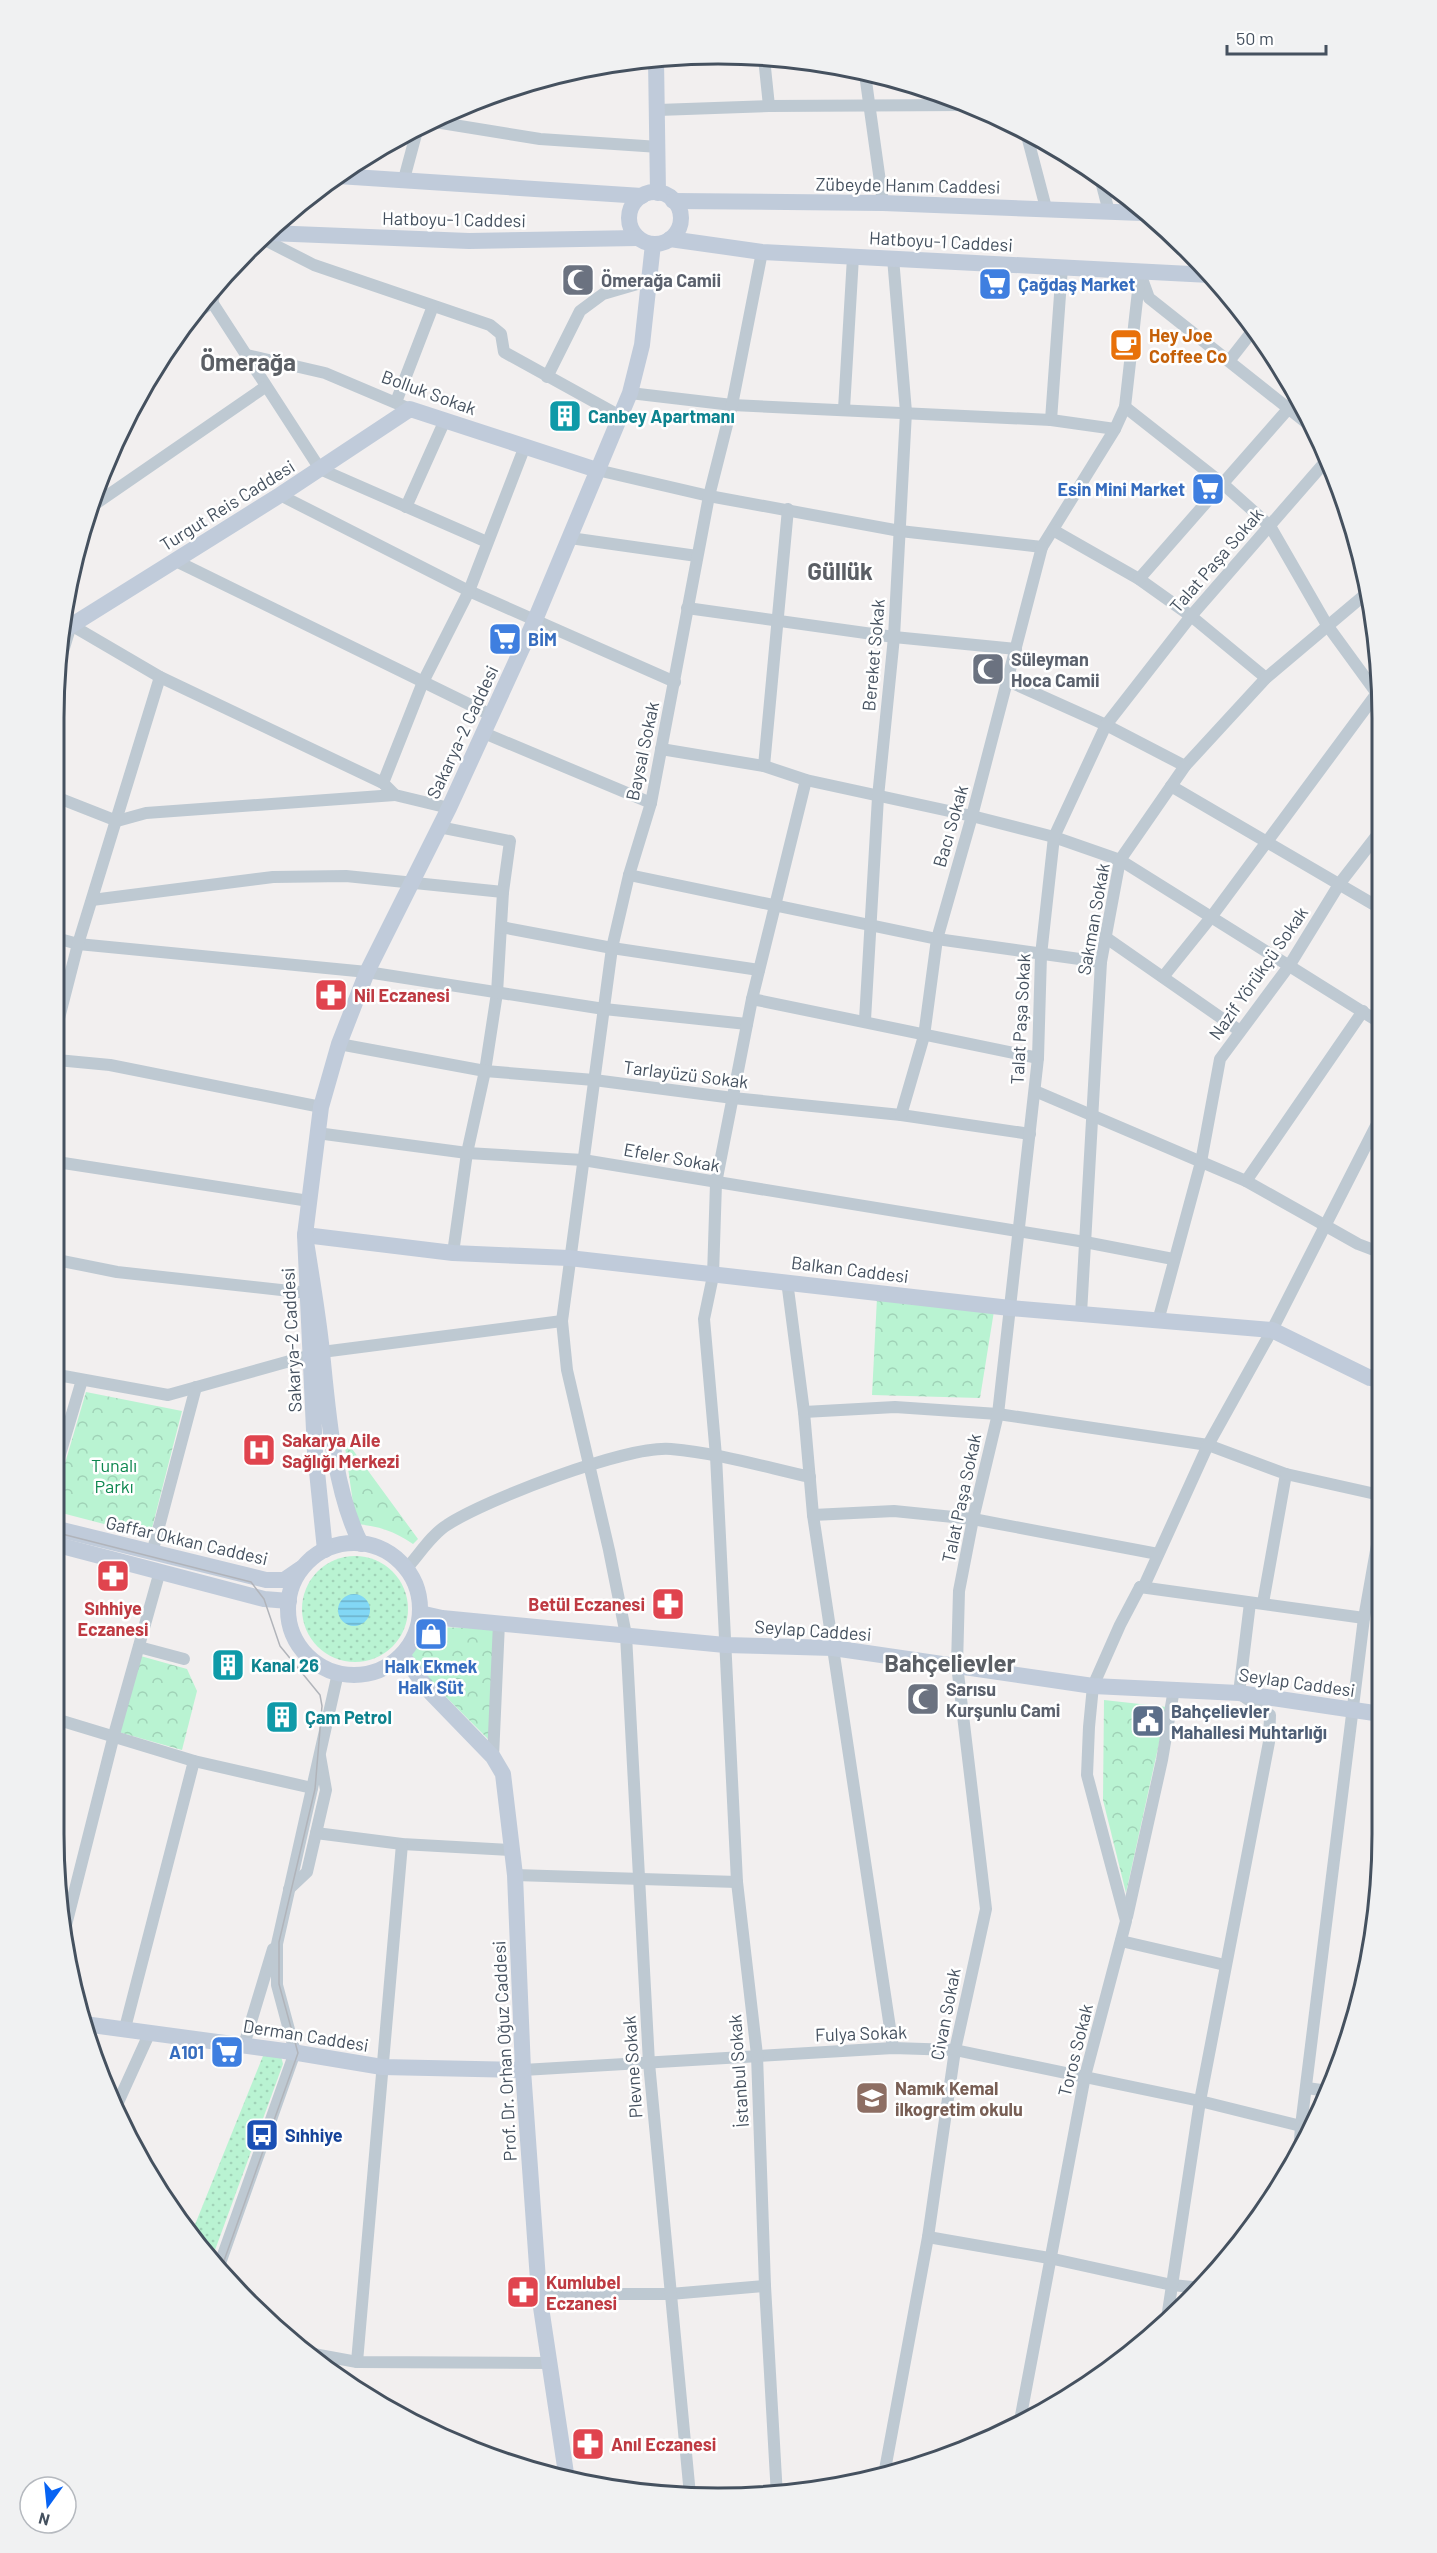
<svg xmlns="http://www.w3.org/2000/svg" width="1437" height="2553" viewBox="0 0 1437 2553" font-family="Barlow,sans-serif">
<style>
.grass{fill:url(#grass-dots)}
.park{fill:url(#park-crowns)}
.water{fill:url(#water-rules)}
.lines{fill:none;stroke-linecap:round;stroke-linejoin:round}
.street{stroke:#bec9d2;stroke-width:12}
.secondary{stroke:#c0cbda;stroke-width:16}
.tram{stroke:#b1b4ba;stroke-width:1.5}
.labels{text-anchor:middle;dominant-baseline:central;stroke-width:5;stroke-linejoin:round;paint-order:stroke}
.street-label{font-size:18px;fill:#45515f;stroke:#fff}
.worship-label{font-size:18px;font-weight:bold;fill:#5b616d;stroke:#fff;text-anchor:start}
.shop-label{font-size:18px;font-weight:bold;fill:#366cbe;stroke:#fff;text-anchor:start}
.food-label{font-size:18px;font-weight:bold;fill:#c56008;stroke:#fff;text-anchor:start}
.culture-label{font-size:18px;font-weight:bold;fill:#0d838f;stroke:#fff;text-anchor:start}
.health-label{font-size:18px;font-weight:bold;fill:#be3a42;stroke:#fff;text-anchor:start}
.park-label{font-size:18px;fill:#0e8850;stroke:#fff}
.service-label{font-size:18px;font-weight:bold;fill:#4e5e75;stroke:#fff;text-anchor:start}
.education-label{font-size:18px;font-weight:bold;fill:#785e54;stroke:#fff;text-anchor:start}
.transit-label{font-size:18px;font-weight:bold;fill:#164399;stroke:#fff;text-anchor:start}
.district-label{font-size:24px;font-weight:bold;fill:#5b5f65;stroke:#fff}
.rim{fill:none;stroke:#45515f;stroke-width:3}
</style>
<defs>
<pattern id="grass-dots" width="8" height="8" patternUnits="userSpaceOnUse" patternTransform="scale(1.5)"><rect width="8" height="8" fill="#b9f3d2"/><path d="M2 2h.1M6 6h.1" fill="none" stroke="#a0d2b7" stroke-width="1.8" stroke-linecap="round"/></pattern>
<pattern id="park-crowns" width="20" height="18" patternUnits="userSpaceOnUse" patternTransform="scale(1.5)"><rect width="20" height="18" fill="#b9f3d2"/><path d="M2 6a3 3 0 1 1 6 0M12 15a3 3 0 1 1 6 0" fill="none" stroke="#a0d2b7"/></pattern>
<pattern id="water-rules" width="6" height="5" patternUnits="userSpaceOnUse" patternTransform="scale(1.5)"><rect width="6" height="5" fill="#82d7f5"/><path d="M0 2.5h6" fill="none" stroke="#6cb1ca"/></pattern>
</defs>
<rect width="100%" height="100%" fill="#f2efef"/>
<g class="grass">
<circle cx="355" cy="1609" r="53"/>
<path d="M265,2051l16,5 2,8 -72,197 -21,-24z"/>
</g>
<g class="park">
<path d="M877,1298l117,13 -14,87 -108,-3z"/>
<path d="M86,1392l96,19 -32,125 -92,-24v-25z"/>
<path d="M350,1446l68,93 -5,5c-19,-13 -34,-18 -57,-20l-11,-77z"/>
<path d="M420,1627l75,1 -4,114 -84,-84z"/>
<path d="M137,1655l50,14 10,22 -15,59 -67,-19z"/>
<path d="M1104,1700l63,7 -41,186 -23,-93z"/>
</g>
<circle class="water" cx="354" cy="1610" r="16"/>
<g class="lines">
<g class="street">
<path d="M764,58l5,48"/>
<path d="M865,74l18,129"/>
<path d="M658,110l111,-4 197,-1"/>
<path d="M429,121l111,18 119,8"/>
<path d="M1026,132l20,76"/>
<path d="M404,179l14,-52"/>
<path d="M1101,181l8,31"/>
<path d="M263,239l51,26 176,60 11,9 3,18 116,64"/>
<path d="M1141,276l8,22 159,126"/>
<path d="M208,296l112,173 167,73"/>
<path d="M193,316l19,-14 7,-22"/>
<path d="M247,355l78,18 85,36"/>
<path d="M1229,361l25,-32"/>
<path d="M547,377l33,-66 23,-17 48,-14"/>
<path d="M630,393l102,12 319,15 64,9"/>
<path d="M396,402l37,-96"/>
<path d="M1125,407l98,77 47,42 57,99 51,70"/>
<path d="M844,409l9,-152"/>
<path d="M1051,420l11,-153"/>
<path d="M597,470l112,26 191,35 142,16 73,-118 10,-22 15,-134"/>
<path d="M280,495l189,96 206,91"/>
<path d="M406,507l39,-87"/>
<path d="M88,509l177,-122"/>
<path d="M1053,530l86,49 52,37 75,62"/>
<path d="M570,538l127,18"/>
<path d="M176,561l315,154"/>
<path d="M1139,579l157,-179"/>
<path d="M687,608l207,29 122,12"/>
<path d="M66,622l94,55 223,106 12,12 54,13"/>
<path d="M55,677l16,-52"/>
<path d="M1008,681l98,44 79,41"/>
<path d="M484,733l167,70"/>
<path d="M661,749l103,17 42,14 166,36 82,21 66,23 259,162"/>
<path d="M764,766l24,-257"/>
<path d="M383,783l40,-101 46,-91 56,-145"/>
<path d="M1171,786l207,121"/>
<path d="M56,797l61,24 29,-8 249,-18"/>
<path d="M439,827l71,14 -7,51 -6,101 -12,78 -18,82 -14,100"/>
<path d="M629,875l308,64 164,23"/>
<path d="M92,900l181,-23 73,-1 157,16"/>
<path d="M501,927l111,21 147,22"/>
<path d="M1105,937l135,94"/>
<path d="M56,938l22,6 289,28 237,37 143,15"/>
<path d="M1163,977l49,-61 165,-223"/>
<path d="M752,999l286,59"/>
<path d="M865,1020l13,-223 16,-160 12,-225 -13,-154"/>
<path d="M57,1026l21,-82 82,-267"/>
<path d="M339,1044l146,27 109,9 139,18 168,17 129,19"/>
<path d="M57,1060l53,5 211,42"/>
<path d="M1035,1091l211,90 112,63 21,8"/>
<path d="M901,1115l23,-79 13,-97 35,-123 70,-269"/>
<path d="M317,1133l150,20 116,7 502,82 88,17"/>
<path d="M57,1162l252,39"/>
<path d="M1246,1181l117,-170"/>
<path d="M57,1260l60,12 191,21"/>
<path d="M787,1281l17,131 9,103 80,533"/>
<path d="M1081,1314l20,-352 19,-102 65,-94 81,-88 102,-86"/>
<path d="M1158,1321l43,-159 19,-103 69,-93 51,-83 38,-49"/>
<path d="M58,1375l110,20 154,-43 240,-31"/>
<path d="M804,1412l91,-5 103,7 210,31 78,29 -23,129"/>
<path d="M58,1461l24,-81"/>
<path d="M1286,1474l94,21"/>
<path d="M813,1515l81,-4 79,8 185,35"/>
<path d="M152,1553l44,-166"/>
<path d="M406,1569c13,-14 25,-34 41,-44 38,-25 180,-80 224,-76 47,4 94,18 139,28"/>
<path d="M1140,1587l224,31"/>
<path d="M139,1647l45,12"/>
<path d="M59,1720l135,41 118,27"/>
<path d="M493,1757l6,-134"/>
<path d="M316,1833l86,11 109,6"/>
<path d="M515,1875l222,7"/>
<path d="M289,1889l18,-17 19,-82 -6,-34"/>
<path d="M1127,1917l35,-157 12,-71"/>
<path d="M63,1937l52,-206 45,-160"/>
<path d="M1121,1941l104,24"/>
<path d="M125,2028l69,-267"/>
<path d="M244,2045l29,-96"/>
<path d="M523,2070l370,-22 62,2 245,51 101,25"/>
<path d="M1307,2088l21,3"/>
<path d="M115,2109l35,-77"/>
<path d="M1299,2155l2,-29 63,-508 16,-90"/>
<path d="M928,2237l121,21 123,27 30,3"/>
<path d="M218,2269l77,-217 -18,-67v-41l61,-271"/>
<path d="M539,2294h131l95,-8"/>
<path d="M1166,2325l34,-224 69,-359 1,-27 -31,-22 11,-90"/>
<path d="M308,2353l49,9 192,1"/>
<path d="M357,2362l45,-518"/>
<path d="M1019,2426l66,-350 41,-155 -39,-146 2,-48 4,-41 27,-61 20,-38 4,-1 64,-141 64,-115 107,-210"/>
<path d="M884,2475l44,-238 27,-187 31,-141 -29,-244 2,-74 14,-72 25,-105 40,-356 3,-103 13,-118 52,-112 85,-109 135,-155"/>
<path d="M690,2495l-41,-432 -23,-428 -17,-85 -42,-180 -5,-49 50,-373 17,-73 22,-72 58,-307 23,-91 30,-153"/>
<path d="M777,2496l-12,-210 -8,-231 -20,-173 -21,-426 -12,-137 9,-43 3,-93 36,-184 54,-219"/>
</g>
<g class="secondary">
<path d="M656,59l2,134"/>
<path d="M338,176l304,20"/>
<circle cx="655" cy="218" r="26"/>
<path d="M673,201l210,2 259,10"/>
<path d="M269,233l200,8 169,-3"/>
<path d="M670,239l92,13 448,23"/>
<path d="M653,244l-11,101 -12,48 -95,227 -86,188 -82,164 -28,72 -18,63 -16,128 148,18 116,5 441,50 262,22 98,48 10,2"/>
<path d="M64,630l216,-135 130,-86 187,61"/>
<path d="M58,1529l208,51h18l16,-11"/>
<circle cx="354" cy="1609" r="66"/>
<path d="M58,1545l206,54 25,2"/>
<path d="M325,1550l-10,-98 -10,-217c6,39 13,78 17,117 6,60 12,139 39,192"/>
<path d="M420,1613l22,5 283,27 108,3 260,38 146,7 142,21"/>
<path d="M402,1655l29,38 62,64 10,17 12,101 8,195 16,224 28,186"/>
<path d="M84,2024l208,28 90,15 141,3"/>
</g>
<path class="tram" d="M58,1533l193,49 13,17 16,47 40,49 2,11 -7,83 -36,153v42l19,69 -78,219"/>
</g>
<defs>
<symbol id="mosque-square" viewBox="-11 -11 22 22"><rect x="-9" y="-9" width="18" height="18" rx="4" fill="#6b7280" stroke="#fff"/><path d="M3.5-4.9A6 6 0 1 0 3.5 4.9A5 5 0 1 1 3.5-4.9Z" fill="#fff"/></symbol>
<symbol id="supermarket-square" viewBox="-11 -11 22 22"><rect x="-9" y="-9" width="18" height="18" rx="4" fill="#3f7fe0" stroke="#fff"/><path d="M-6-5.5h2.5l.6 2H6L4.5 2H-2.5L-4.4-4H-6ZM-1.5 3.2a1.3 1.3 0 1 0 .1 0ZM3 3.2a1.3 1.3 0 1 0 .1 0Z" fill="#fff"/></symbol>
<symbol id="cafe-square" viewBox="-11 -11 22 22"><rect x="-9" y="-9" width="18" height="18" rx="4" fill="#e8710a" stroke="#fff"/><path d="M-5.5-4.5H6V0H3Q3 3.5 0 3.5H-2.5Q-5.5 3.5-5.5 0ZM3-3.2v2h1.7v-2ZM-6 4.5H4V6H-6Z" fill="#fff"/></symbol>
<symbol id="building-square" viewBox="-11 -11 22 22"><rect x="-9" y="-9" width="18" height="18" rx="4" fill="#0f9aa8" stroke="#fff"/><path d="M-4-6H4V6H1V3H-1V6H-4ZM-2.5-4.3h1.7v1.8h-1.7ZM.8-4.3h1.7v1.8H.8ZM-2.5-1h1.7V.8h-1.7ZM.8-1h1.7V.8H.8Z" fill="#fff"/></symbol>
<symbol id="pharmacy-square" viewBox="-11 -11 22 22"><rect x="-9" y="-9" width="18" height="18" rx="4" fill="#e0444e" stroke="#fff"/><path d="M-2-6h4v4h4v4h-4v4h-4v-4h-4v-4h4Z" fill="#fff"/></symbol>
<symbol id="hospital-square" viewBox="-11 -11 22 22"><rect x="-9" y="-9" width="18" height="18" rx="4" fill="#e0444e" stroke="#fff"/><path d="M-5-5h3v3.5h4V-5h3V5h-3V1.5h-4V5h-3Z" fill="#fff"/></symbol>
<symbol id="shop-square" viewBox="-11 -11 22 22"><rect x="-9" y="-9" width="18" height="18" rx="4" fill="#3f7fe0" stroke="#fff"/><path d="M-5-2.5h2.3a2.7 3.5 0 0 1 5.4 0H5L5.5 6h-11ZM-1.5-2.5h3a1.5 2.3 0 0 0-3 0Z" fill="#fff"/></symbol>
<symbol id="civic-square" viewBox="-11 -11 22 22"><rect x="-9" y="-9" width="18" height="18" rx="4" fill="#5c6f8a" stroke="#fff"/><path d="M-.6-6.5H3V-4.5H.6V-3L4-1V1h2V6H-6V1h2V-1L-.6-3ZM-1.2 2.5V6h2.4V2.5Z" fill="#fff"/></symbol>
<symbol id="school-square" viewBox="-11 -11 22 22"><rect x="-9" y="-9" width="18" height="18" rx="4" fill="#8d6e63" stroke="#fff"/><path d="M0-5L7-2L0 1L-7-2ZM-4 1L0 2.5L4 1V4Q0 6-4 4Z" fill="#fff"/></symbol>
<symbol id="bus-square" viewBox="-11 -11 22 22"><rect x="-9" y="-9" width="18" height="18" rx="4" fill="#1a4fb4" stroke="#fff"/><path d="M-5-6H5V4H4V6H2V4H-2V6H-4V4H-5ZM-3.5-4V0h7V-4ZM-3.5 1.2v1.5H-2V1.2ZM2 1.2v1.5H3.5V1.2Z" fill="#fff"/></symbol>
</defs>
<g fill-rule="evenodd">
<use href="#mosque-square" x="559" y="261" width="38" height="38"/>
<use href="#supermarket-square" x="976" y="265" width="38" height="38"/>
<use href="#cafe-square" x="1107" y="326" width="38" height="38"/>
<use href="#building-square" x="546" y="397" width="38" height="38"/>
<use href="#supermarket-square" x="1189" y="470" width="38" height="38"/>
<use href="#supermarket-square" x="486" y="620" width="38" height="38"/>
<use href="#mosque-square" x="969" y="650" width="38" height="38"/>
<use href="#pharmacy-square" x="312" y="976" width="38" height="38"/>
<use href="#hospital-square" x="240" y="1431" width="38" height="38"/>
<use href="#pharmacy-square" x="94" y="1557" width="38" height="38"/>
<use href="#pharmacy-square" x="649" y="1585" width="38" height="38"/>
<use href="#shop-square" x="412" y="1615" width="38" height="38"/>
<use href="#building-square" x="209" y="1646" width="38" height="38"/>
<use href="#mosque-square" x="904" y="1680" width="38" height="38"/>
<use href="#building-square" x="263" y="1698" width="38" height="38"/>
<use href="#civic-square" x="1129" y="1702" width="38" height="38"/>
<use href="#supermarket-square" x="208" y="2033" width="38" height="38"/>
<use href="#school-square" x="853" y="2079" width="38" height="38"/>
<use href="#bus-square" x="243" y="2116" width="38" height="38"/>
<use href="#pharmacy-square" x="504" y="2273" width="38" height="38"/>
<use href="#pharmacy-square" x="569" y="2425" width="38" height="38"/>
</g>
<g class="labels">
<g class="street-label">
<text transform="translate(908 185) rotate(1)">Zübeyde Hanım Caddesi</text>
<text transform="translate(454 219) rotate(1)">Hatboyu-1 Caddesi</text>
<text transform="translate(941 241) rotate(3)">Hatboyu-1 Caddesi</text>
<text transform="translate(429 392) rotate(20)">Bolluk Sokak</text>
<text transform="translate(227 505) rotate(-32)">Turgut Reis Caddesi</text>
<text transform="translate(1216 560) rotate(-49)">Talat Paşa Sokak</text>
<text transform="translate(873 655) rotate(-85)">Bereket Sokak</text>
<text transform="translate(462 732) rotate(-65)">Sakarya-2 Caddesi</text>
<text transform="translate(642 751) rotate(-78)">Baysal Sokak</text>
<text transform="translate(950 826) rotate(-74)">Bacı Sokak</text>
<text transform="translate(1093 919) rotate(-80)">Sakman Sokak</text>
<text transform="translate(1258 973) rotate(-55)">Nazif Yörükçü Sokak</text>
<text transform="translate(1020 1019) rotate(-87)">Talat Paşa Sokak</text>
<text transform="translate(686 1074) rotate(7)">Tarlayüzü Sokak</text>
<text transform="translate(672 1157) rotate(10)">Efeler Sokak</text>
<text transform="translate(850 1269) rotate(7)">Balkan Caddesi</text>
<text transform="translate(291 1340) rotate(-93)">Sakarya-2 Caddesi</text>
<text transform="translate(961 1498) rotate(-78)">Talat Paşa Sokak</text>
<text transform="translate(187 1540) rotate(13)">Gaffar Okkan Caddesi</text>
<text transform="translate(813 1630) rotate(4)">Seylap Caddesi</text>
<text transform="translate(1297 1682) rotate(8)">Seylap Caddesi</text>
<text transform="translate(945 2014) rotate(-79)">Civan Sokak</text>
<text transform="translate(861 2033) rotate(-2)">Fulya Sokak</text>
<text transform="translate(306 2035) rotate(9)">Derman Caddesi</text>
<text transform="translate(1075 2050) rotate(-76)">Toros Sokak</text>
<text transform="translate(504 2051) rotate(-93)">Prof. Dr. Orhan Oğuz Caddesi</text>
<text transform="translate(632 2067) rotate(-94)">Plevne Sokak</text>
<text transform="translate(738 2071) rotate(-94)">İstanbul Sokak</text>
</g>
<g class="worship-label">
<text x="601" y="280">Ömerağa Camii</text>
<text x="1011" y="659">Süleyman<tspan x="1011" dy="21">Hoca Camii</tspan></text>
<text x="946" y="1689">Sarısu<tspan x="946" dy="21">Kurşunlu Cami</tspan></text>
</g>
<g class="shop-label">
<text x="1018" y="284">Çağdaş Market</text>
<text x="1185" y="489" text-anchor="end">Esin Mini Market</text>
<text x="528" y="639">BİM</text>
<text x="431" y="1666" text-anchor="middle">Halk Ekmek<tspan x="431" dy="21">Halk Süt</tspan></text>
<text x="204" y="2052" text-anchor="end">A101</text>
</g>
<g class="food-label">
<text x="1149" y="335">Hey Joe<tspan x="1149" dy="21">Coffee Co</tspan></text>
</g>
<g class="culture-label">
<text x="588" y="416">Canbey Apartmanı</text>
<text x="251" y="1665">Kanal 26</text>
<text x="305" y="1717">Çam Petrol</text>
</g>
<g class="health-label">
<text x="354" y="995">Nil Eczanesi</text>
<text x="282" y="1440">Sakarya Aile<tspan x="282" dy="21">Sağlığı Merkezi</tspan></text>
<text x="645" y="1604" text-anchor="end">Betül Eczanesi</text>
<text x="113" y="1608" text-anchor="middle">Sıhhiye<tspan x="113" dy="21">Eczanesi</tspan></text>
<text x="546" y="2282">Kumlubel<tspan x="546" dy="21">Eczanesi</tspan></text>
<text x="611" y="2444">Anıl Eczanesi</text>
</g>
<g class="park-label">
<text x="114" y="1465">Tunalı<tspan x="114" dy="21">Parkı</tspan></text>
</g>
<g class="service-label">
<text x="1171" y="1711">Bahçelievler<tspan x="1171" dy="21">Mahallesi Muhtarlığı</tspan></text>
</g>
<g class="education-label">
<text x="895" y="2088">Namık Kemal<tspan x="895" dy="21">ilkogretim okulu</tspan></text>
</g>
<g class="transit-label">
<text x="285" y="2135">Sıhhiye</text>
</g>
<g class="district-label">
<text x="248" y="361">Ömerağa</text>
<text x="840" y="570">Güllük</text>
<text x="950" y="1662">Bahçelievler</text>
</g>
</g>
<path d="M0 0H1437V2553H0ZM718 64H718A654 654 0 0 1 1372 718V1834A654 654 0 0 1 718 2488H718A654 654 0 0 1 64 1834V718A654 654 0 0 1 718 64Z" fill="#f0f1f2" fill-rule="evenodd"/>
<path class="rim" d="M718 64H718A654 654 0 0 1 1372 718V1834A654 654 0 0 1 718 2488H718A654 654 0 0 1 64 1834V718A654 654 0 0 1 718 64Z"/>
<g transform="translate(48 2505) rotate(195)"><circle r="28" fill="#ffffff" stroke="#b5b9bf" stroke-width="1.5"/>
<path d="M0-4.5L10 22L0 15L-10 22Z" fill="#0763f3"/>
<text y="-9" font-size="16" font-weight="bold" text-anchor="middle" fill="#45515f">N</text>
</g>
<path d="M1227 45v9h99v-9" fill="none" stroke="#45515f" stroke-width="3"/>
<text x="1236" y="45" font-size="18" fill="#45515f" stroke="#ffffff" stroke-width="4.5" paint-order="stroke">50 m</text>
</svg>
